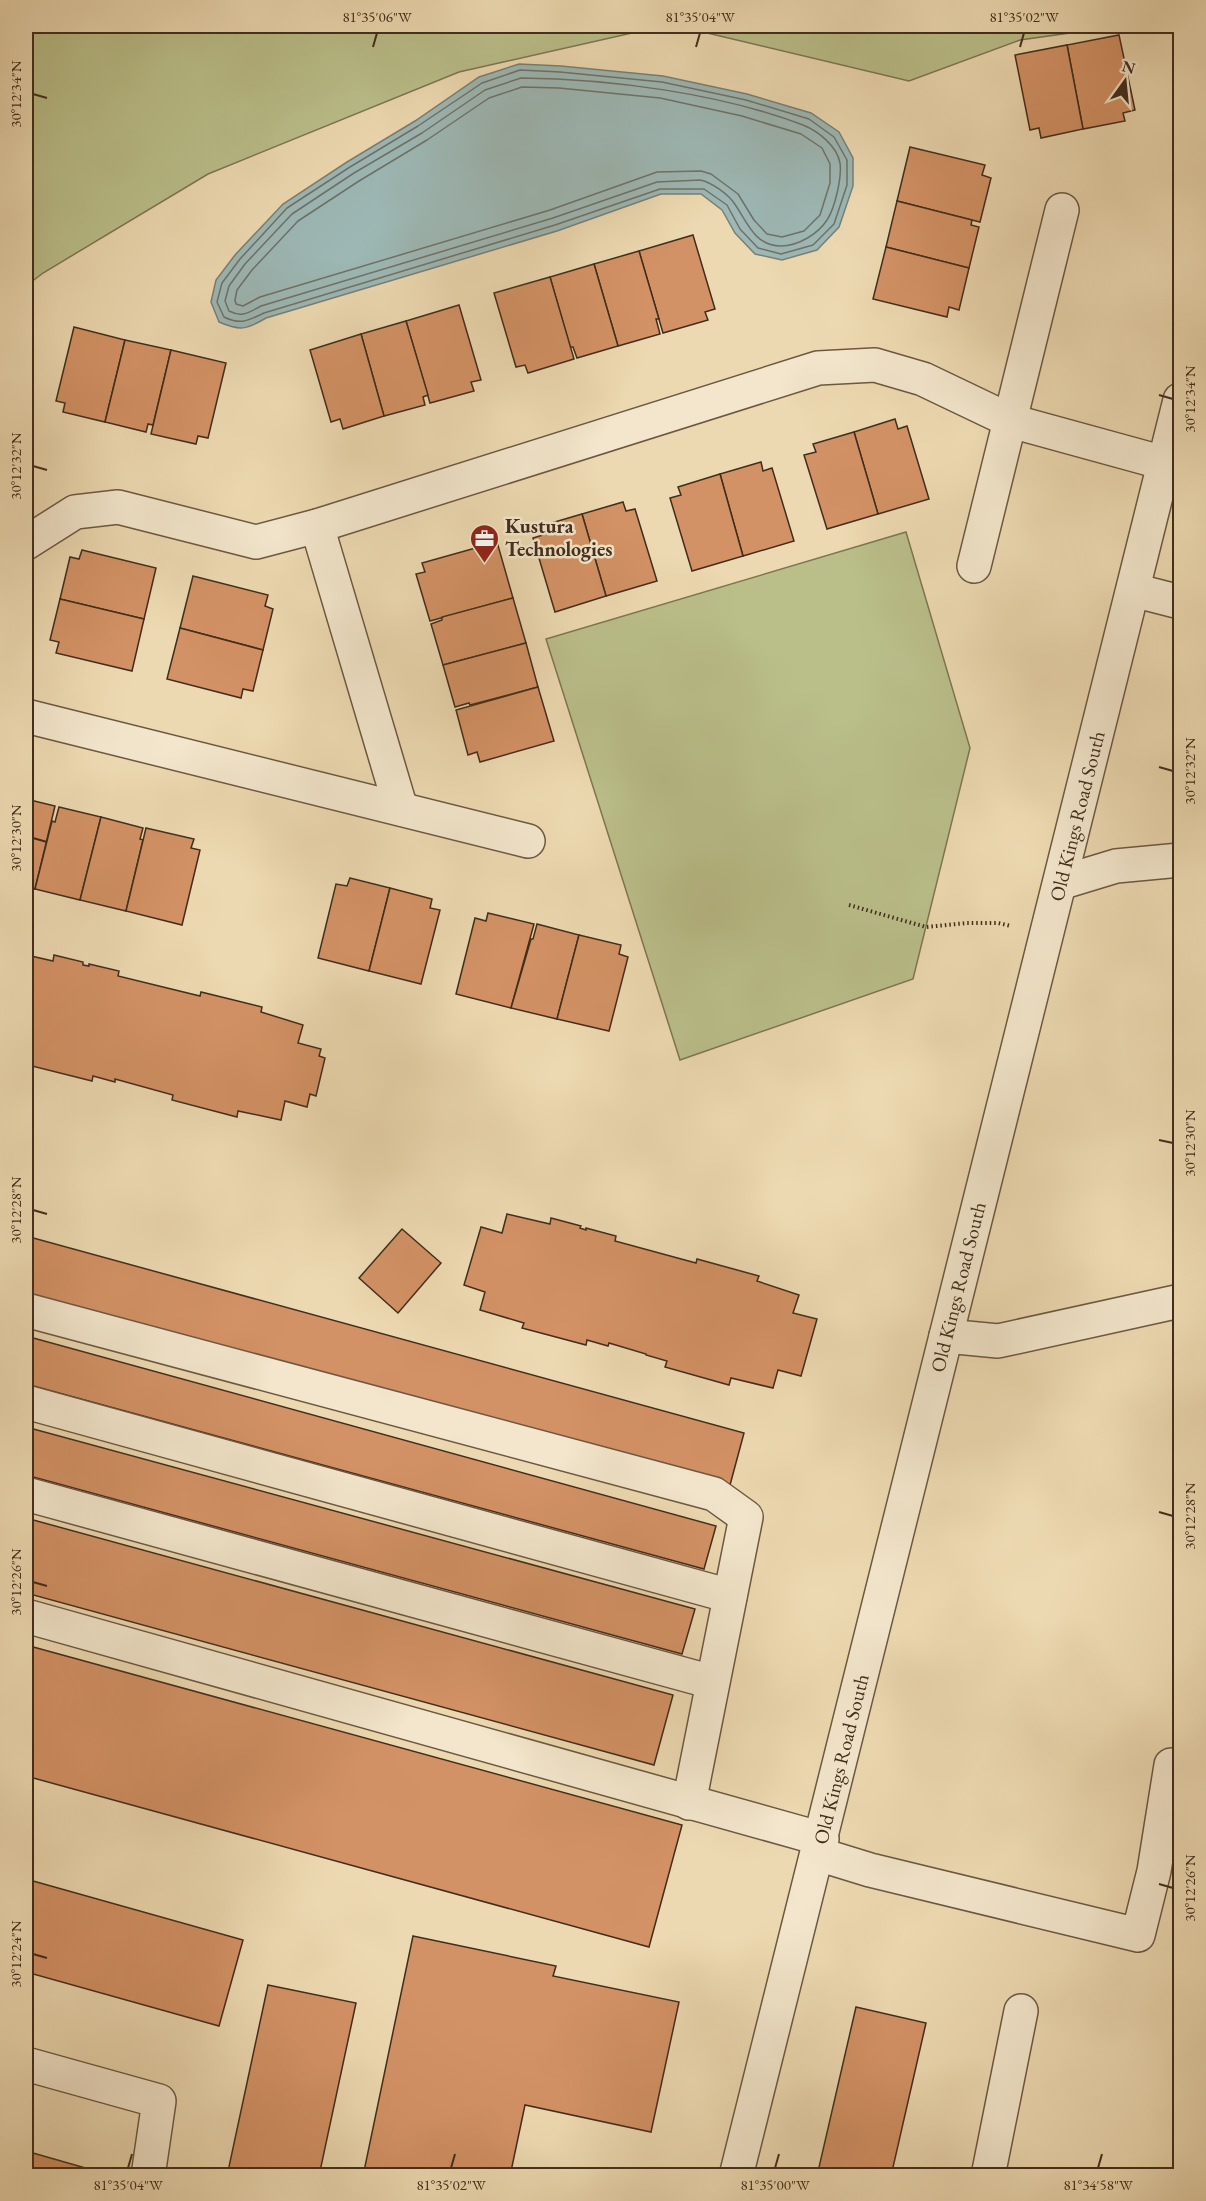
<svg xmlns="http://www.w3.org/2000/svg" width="1206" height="2201" viewBox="0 0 1206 2201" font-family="'EB Garamond',serif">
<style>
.green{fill:#babf8a;stroke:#7e7653;stroke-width:1.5}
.water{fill:#9db8b5;stroke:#788078;stroke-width:1.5}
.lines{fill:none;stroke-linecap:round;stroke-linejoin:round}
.shore{stroke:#6f7268;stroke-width:1.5}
.building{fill:#d39265;stroke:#412d1c;stroke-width:1.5}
.minor-casing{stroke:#6c5841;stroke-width:36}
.path{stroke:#412d1c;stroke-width:4;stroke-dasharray:1.5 3;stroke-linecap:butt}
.minor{stroke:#f3e6cc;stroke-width:33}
.ticks{fill:none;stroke:#412d1c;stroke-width:2}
.labels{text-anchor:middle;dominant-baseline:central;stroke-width:5;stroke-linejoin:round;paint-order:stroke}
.poi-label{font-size:20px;font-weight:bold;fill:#412d1c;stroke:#f3e6cc;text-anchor:start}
.street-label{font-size:20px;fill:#412d1c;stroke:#f3e6cc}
.neatline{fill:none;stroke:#412d1c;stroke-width:2}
.ticks-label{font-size:15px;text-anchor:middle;fill:#412d1c}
</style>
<rect width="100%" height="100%" fill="#edd9b1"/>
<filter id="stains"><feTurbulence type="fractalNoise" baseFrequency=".00333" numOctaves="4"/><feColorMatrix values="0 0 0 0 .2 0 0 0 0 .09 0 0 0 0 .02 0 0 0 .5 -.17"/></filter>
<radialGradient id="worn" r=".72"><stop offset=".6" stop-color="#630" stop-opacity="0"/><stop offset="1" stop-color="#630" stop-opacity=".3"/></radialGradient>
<g class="green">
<path d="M26,26h637l-204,46 -251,102 -165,99 -17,13z"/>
<path d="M678,26h442l-100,14 -111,41z"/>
<path d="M906,532l64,216 -57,231 -233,81 -134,-421z"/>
</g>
<path class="water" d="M519,64l42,2 102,10 84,18 64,19 28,19 14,26v28l-14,41 -22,23 -35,10 -27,-6 -20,-21 -13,-23 -21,-16h-40l-104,37 -291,87c-20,12 -26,13 -47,4l-8,-20 5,-22 19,-25 48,-51 64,-42 68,-41 64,-44z"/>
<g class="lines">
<g class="shore">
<path d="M520,70l40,2 102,10 84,18 63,19 25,18 13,23v25l-13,39 -21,21 -32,9 -23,-6 -18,-19 -13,-24 -23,-16h-44l-105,36 -291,88c-16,8 -24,12 -40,4l-7,-15 5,-19 18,-24 47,-51 63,-41 68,-41 64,-43z"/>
<path d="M521,78c89,1 198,15 282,47 15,6 34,21 37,38 2,14 -5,45 -13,57 -9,14 -29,26 -46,26 -27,0 -34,-25 -47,-43 -6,-9 -23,-21 -34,-23l-43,2 -104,36 -292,88c-12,6 -18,12 -32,5l-4,-10 4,-15 16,-22 47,-50 62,-41 68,-40 63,-43z"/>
<path d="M522,87l37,1 101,10 82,18 59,18 21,14 8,16v19l-10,32 -16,16 -22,6 -15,-3 -13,-14 -16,-26 -27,-20 -10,-3 -44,1 -107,38 -290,87 -17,9 -7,-2 -1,-4 2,-10 15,-20 46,-49 61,-40 68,-41 62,-42z"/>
</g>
</g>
<g class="building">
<path d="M1119,35l16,75 -12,3 2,8 -42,8 -16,-84z"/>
<path d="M1067,45l16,84 -42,9 -2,-10 -9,2 -15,-75z"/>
<path d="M910,147l75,18 -3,10 9,3 -11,44 -83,-21z"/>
<path d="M897,201l75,19 -1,5 8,2 -10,41 -83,-21z"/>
<path d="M693,235l22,74 -10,3 3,8 -45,13 -24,-82z"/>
<path d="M886,247l83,21 -10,42 -10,-3 -2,10 -74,-18z"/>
<path d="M639,251l20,68h-3l4,15 -42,12 -24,-82z"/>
<path d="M594,264l24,82 -41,12 -4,-11h-3l-20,-70z"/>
<path d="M550,277l24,82 -46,14 -3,-8 -9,2 -22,-74z"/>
<path d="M459,305l22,75 -10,2 3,9 -44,12 -24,-82z"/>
<path d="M406,321l22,74 -5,2 2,8 -41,11 -23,-82z"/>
<path d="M74,327l51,13 -20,82 -42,-10 2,-9 -9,-2z"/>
<path d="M361,334l23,82 -41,13 -3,-10 -9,3 -21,-72z"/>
<path d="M125,340l46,10 -18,75 -5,-1 -2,8 -41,-10z"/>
<path d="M171,350l55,13 -18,75 -10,-2 -2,8 -45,-10z"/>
<path d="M895,419l3,10 9,-3 22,73 -51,15 -24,-82z"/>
<path d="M854,432l24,82 -51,15 -23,-74 12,-3 -3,-8z"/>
<path d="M761,462l2,9 9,-3 22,73 -51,15 -23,-82z"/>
<path d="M720,474l23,82 -51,15 -22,-73 11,-3 -3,-8z"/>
<path d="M623,502l3,9 9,-2 22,72 -51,15 -24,-82z"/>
<path d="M582,514l24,82 -51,16 -22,-74 10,-3 -2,-9z"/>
<path d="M497,542l16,56 -83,23 -14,-47 9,-2 -3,-9z"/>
<path d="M82,550l74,18 -12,51 -84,-20 10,-42 9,2z"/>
<path d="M193,576l75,19 -3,11 8,3 -10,41 -83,-22z"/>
<path d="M513,598l13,45 -83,22 -12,-41 11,-4v-3z"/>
<path d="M60,599l84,20 -12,52 -76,-18 3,-11 -9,-2z"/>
<path d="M180,628l83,22 -10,41 -10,-2 -2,9 -74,-19z"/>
<path d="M526,643l12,44 -68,18 -1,-2 -14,4 -12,-42z"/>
<path d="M538,687l16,54 -74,21 -3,-10 -9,3 -12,-45z"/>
<path d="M26,799l29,7 -20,83 -9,-2z"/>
<path d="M59,807l42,10 -21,83 -45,-11 17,-68 3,1z"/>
<path d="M101,817l42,11 -3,11 3,1 -17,71 -46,-11z"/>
<path d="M146,828l48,11 -3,9 9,2 -18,75 -56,-14z"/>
<path d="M350,878l40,10 -21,83 -51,-13 18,-74 11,2z"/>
<path d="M390,888l42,11 -2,9 10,2 -19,74 -52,-13z"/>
<path d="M488,913l46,11 -23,84 -55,-14 19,-76 11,3z"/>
<path d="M537,924l42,11 -22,84 -46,-11 20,-69h2z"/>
<path d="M579,935l42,10 -2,9 9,3 -19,74 -52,-12z"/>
<path d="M54,955l29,7v3l6,1v-2l30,7 -1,5 82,20 1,-4 61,15 -1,5 42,13 -5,18 23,6 -2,7 6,2 -9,38 -6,-2 -3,13 -22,-6 -4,19 -43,-9 -1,6 -65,-17 1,-5 -58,-16v3l-22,-6 -1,5 -64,-16 1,-5 -3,-1v-103l5,2v-2l22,5z"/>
<path d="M507,1214l43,10 1,-6 30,8 -1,2 6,2v-2l30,8 -1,5 81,22 1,-4 62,17 -2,5 42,14 -6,18 24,6 -16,57 -23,-6 -5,18 -42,-10 -2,7 -64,-18 2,-6 -21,-6v-1l-37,-11 -1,3 -21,-6 -1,5 -64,-17 2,-5 -44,-13 5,-18 -21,-7 17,-58 21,6z"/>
<path d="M402,1229l39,34 -43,50 -39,-35z"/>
<path d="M26,1236l718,197 -14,52 -704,-192z"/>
<path d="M26,1336l690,190 -12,43 -678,-185z"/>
<path d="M26,1427l669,182 -13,45 -656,-179z"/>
<path d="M26,1518l647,177 -19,70 -628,-172z"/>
<path d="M26,1645l656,180 -33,122 -623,-171z"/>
<path d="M26,1879l217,61 -24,86 -193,-54z"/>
<path d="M413,1936l143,30 -3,10 126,26 -28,130 -126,-27 -15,71h-147z"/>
<path d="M268,1985l88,18 -37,173h-92z"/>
<path d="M856,2007l70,16 -35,153h-74z"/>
<path d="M26,2151l77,22 -1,3h-76z"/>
</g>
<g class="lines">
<defs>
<g id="minor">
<path d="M317,526l84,283"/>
<path d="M26,543l49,-31 43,-5 138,35 61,-16 501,-158 57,-3 48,14 88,42 153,42"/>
<path d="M974,566l88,-356"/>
<path d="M1133,590l47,12"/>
<path d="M26,716l502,125"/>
<path d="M1060,883l56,-17 64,-6"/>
<path d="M26,1310l688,184 32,23 -57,286"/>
<path d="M946,1336l52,5 182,-40"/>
<path d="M26,1402l704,194"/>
<path d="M26,1494l686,188"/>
<path d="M26,1616l796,223"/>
<path d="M818,1854l52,16 268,65 16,-64 17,-106"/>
<path d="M26,2064l133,37 -11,75"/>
<path d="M736,2176l444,-1776"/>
<path d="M988,2176l33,-165"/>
</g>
</defs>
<use href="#minor" class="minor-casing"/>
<path class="path" d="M849,905l77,22 41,-4h31l13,3"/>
<use href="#minor" class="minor"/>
</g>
<path class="ticks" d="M373,47l4,-14M696,47l4,-14M1020,47l4,-14M33,94l14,4M1159,395l14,4M33,466l14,4M1159,767l14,4M33,838l14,4M1159,1140l14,3M33,1210l14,4M1159,1512l14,4M33,1582l14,4M1159,1884l14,4M33,1954l14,4M128,2168l4,-14M451,2168l4,-14M775,2168l4,-14M1098,2168l4,-14"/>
<defs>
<symbol id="office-pin" viewBox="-11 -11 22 30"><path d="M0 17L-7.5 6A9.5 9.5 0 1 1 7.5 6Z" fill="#8f2418" stroke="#f3e6cc"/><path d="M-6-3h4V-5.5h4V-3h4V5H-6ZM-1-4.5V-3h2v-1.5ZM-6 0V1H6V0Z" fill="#fff"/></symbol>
</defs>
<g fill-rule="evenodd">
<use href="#office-pin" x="468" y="522" width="33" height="45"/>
</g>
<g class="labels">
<g class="poi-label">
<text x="505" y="526">Kustura<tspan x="505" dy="23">Technologies</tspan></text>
</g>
<g class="street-label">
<text transform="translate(1077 816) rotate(-76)">Old Kings Road South</text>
<text transform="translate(958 1287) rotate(-76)">Old Kings Road South</text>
<text transform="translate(841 1759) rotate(-76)">Old Kings Road South</text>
</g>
</g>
<rect width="1206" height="2201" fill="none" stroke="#edd9b1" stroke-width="66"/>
<g transform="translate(1125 81) rotate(15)" stroke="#f3e6cc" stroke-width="4.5" paint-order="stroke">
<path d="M0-4.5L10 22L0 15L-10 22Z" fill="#412d1c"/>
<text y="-9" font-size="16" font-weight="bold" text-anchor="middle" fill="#412d1c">N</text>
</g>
<rect x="33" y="33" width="1140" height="2135" class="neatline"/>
<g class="ticks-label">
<text x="377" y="22">81°35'06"W</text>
<text x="700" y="22">81°35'04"W</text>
<text x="1024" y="22">81°35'02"W</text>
<text transform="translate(16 94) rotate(-90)" y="5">30°12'34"N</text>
<text transform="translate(1190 399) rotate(-90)" y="5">30°12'34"N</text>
<text transform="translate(16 466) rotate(-90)" y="5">30°12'32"N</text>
<text transform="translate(1190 771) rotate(-90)" y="5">30°12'32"N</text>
<text transform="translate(16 838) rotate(-90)" y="5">30°12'30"N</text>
<text transform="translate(1190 1143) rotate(-90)" y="5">30°12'30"N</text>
<text transform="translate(16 1210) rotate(-90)" y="5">30°12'28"N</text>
<text transform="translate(1190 1516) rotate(-90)" y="5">30°12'28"N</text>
<text transform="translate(16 1582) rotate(-90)" y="5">30°12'26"N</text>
<text transform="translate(1190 1888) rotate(-90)" y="5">30°12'26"N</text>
<text transform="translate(16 1954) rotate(-90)" y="5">30°12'24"N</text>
<text x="128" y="2190">81°35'04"W</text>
<text x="451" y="2190">81°35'02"W</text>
<text x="775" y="2190">81°35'00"W</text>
<text x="1098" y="2190">81°34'58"W</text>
</g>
<rect width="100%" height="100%" filter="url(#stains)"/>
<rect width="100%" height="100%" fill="url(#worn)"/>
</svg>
